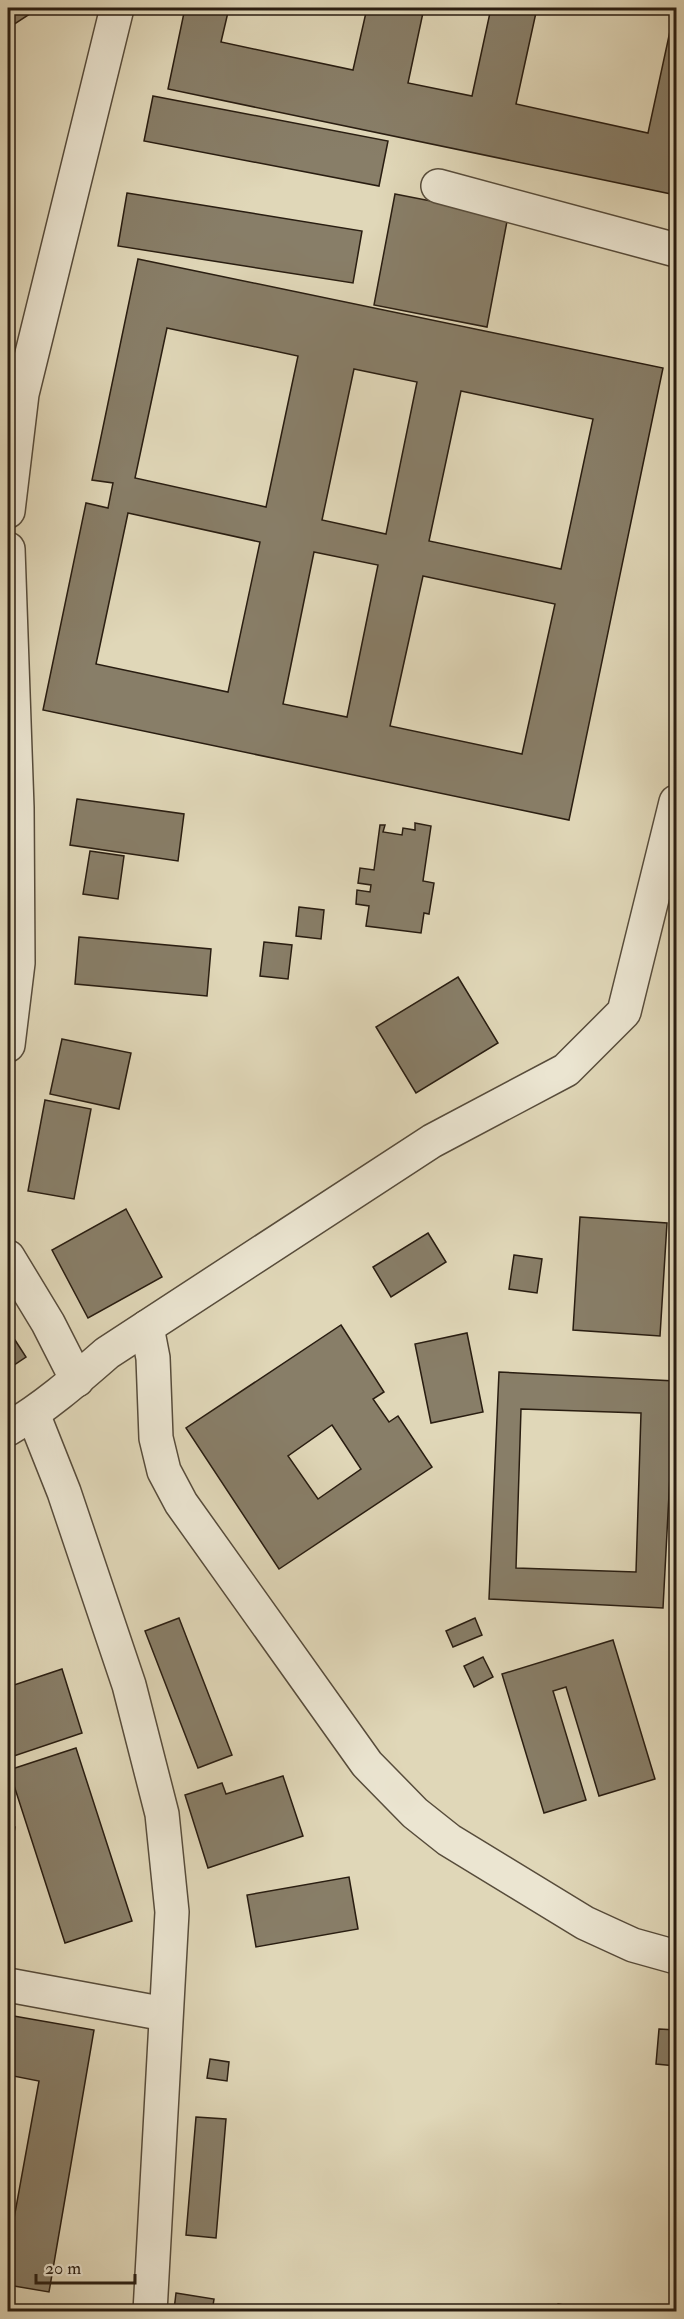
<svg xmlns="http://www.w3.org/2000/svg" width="684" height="2319" viewBox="0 0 684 2319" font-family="'IM FELL Double Pica',serif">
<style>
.building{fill:#887e68;stroke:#291d11;stroke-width:1.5;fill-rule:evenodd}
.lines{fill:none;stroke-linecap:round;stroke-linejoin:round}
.minor-casing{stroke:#574c3b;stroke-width:36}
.minor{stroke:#ebe5d1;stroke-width:33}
</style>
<rect width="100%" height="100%" fill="#e0d7b8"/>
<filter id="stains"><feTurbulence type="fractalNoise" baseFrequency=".00333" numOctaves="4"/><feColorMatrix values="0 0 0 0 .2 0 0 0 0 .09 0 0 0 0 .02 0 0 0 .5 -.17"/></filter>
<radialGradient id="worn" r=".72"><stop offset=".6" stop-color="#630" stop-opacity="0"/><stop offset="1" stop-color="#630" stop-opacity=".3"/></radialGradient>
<g class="building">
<path d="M8,8h31l-29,19 -2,-4z"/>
<path d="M185,8h44l-8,34 132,28 14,-62h57l-16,75 64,13 19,-88h46l-21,96 132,29 27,-125h1v187l-508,-106z"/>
<path d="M153,96l235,45 -9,45 -235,-45z"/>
<path d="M127,193l235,38 -9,52 -235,-37z"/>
<path d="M395,194l113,22 -21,111 -113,-22z"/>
<path d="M138,259l525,109 -94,452 -526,-110 43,-207 22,5 5,-25 -21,-3zM167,328l131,28 -32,151 -131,-29zM354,369l63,13 -31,152 -64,-14zM461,391l132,28 -32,150 -132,-28zM128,513l132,29 -32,150 -132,-28zM314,552l64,13 -31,152 -64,-13zM423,576l132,28 -33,150 -132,-28z"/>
<path d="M77,799l107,15 -6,47 -108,-16z"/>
<path d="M415,823l16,3 -8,55 11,2 -5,31 -5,-1 -3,20 -55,-7 3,-20 -13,-2 1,-14 13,2 1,-7 -13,-2 2,-15 14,2 6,-45h5l-2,7 19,3 1,-7 12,2z"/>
<path d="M90,851l34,5 -6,43 -35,-5z"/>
<path d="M299,907l25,3 -3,29 -25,-3z"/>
<path d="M79,937l132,12 -4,47 -132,-12z"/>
<path d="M264,942l28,3 -4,34 -28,-3z"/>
<path d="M458,977l40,66 -82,50 -40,-66z"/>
<path d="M62,1039l69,14 -12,56 -69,-15z"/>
<path d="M45,1100l46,9 -17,90 -46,-8z"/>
<path d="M126,1209l36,68 -74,41 -36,-68z"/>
<path d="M580,1217l87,6 -7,113 -87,-6z"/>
<path d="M428,1233l18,29 -55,35 -18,-30z"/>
<path d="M514,1255l28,4 -5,34 -28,-4z"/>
<path d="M341,1325l43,67 -11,7 16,23 9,-6 34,51 -153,102 -93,-141zM332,1425l29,44 -43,30 -30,-43z"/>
<path d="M467,1333l16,79 -52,11 -16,-79z"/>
<path d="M15,1340l11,17 -18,12v-25z"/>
<path d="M499,1372l176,9 -12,227 -174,-9zM521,1409l120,4 -5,159 -120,-4z"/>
<path d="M179,1618l53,137 -34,13 -53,-137z"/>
<path d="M475,1618l7,17 -29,12 -7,-16z"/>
<path d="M613,1640l42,139 -56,17 -33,-109 -13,4 33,109 -42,13 -42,-139z"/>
<path d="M483,1657l10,20 -19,10 -10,-21z"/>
<path d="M62,1669l20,64 -74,25v-71z"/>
<path d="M76,1748l56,173 -67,22 -56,-173z"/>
<path d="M283,1776l20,60 -95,32 -23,-73 37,-12 4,11z"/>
<path d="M8,1825l7,2 -7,38z"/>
<path d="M349,1877l9,52 -102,18 -9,-52z"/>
<path d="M8,2015l86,15 -45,262 -41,-7v-63l5,2 26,-143 -31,-6z"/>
<path d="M659,2029l17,1v36l-20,-2z"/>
<path d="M210,2059l19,3 -2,19 -20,-3z"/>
<path d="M196,2117l30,2 -10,119 -30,-3z"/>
<path d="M176,2293l38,6 -2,13 -38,-2z"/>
<path d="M558,2304l31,5 -1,3h-32z"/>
</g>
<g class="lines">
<defs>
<g id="minor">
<path d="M438,186l238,64"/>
<path d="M8,511l14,-117 95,-386"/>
<path d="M8,549l9,259 1,155 -10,82"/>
<path d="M8,1257l40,66 29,57"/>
<path d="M147,1327l6,31 3,80 8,33 17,32 186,261 48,49 34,27 136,83 48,22 43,12"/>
<path d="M33,1414l31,78 65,193 33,129 10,98 -22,400"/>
<path d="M8,1429c36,-21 67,-48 99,-76l325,-212 134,-71 58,-58 52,-210"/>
<path d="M8,1985l157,29"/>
</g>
</defs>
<use href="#minor" class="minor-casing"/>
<use href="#minor" class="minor"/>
</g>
<rect width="684" height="2319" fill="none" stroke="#e0d7b8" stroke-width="30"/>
<rect x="9" y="9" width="666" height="2301" fill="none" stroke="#291d11" stroke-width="3"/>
<rect x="15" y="15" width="654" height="2289" fill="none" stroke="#291d11" stroke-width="1.5"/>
<path d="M36 2274v9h99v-9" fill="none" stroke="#291d11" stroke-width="3"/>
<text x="45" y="2274" font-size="18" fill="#291d11" stroke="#ebe5d1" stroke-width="4.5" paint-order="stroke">20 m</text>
<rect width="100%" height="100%" filter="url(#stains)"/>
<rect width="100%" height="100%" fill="url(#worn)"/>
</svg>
